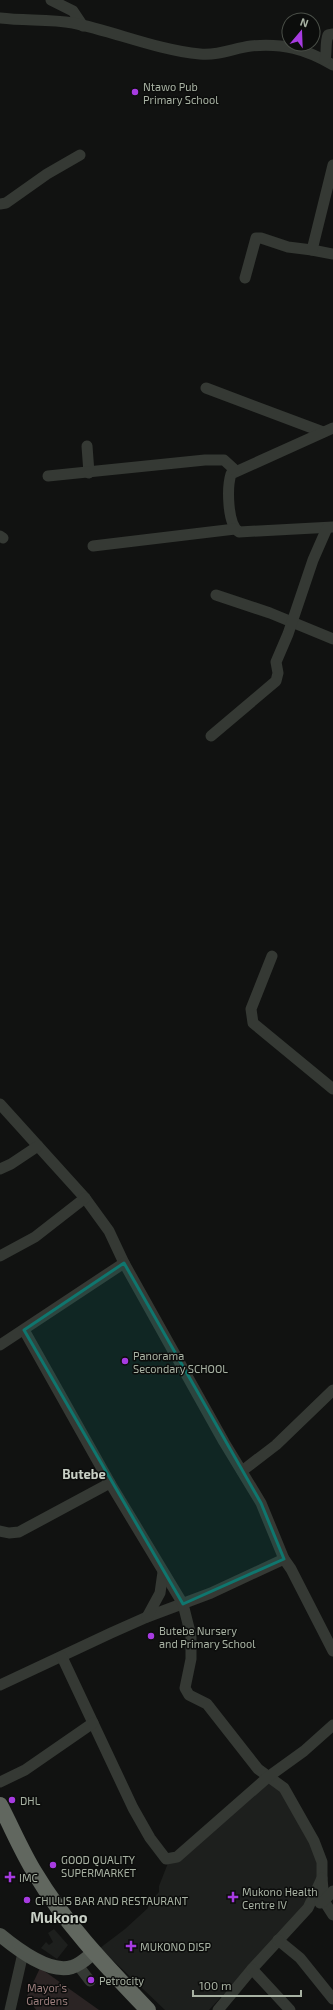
<svg xmlns="http://www.w3.org/2000/svg" width="333" height="2010" viewBox="0 0 333 2010" font-family="'Exo 2',sans-serif">
<style>
.built{fill:#1d1f1d}
.green{fill:#2b2424}
.lines{fill:none;stroke-linecap:round;stroke-linejoin:round}
.minor{stroke:#353934;stroke-width:11}
.major{stroke:#50564f;stroke-width:14}
.highway{stroke:#61675f;stroke-width:16}
.marked{fill:#0f766e;fill-opacity:0.2;stroke:#0f766e;stroke-width:3;stroke-linejoin:round}
.poi-dot{fill:#a73be1;stroke:#0c0d0c;stroke-width:1.5}
.labels{text-anchor:middle;dominant-baseline:central;stroke-width:3;stroke-linejoin:round;paint-order:stroke}
.poi-label{font-size:11px;fill:#a8b2a3;stroke:#0c0d0c;text-anchor:start}
.park-label{font-size:11px;fill:#9b7d7c;stroke:#0c0d0c}
.quarter-label{font-size:13px;font-weight:bold;fill:#c7cec4;stroke:#0c0d0c}
.district-label{font-size:15px;font-weight:bold;fill:#c7cec4;stroke:#0c0d0c}
</style>
<rect width="100%" height="100%" fill="#111211"/>
<g class="built">
<path d="M262,1782l20,4 20,32 20,56 -13,28 -100,108h-44l-65,-62 25,-19 23,-21 1,-5 10,-11v-6l9,-23z"/>
<path d="M54,1929l14,16 -11,14 -16,-11 5,-6 3,3 4,-3 -5,-9z"/>
</g>
<path class="green" d="M40,1968l59,42h-63l-9,-14z"/>
<g class="lines">
<g class="minor">
<path d="M51,0l22,11 10,15"/>
<path d="M0,18c24,3 49,1 73,5 43,9 84,27 127,31 19,2 34,-6 51,-8 32,-3 55,3 82,19"/>
<path d="M325,60c2,-8 0,-17 3,-25l5,-1"/>
<path d="M0,204l6,-1 41,-29 33,-19"/>
<path d="M312,250l21,4"/>
<path d="M245,278l11,-40h5l27,9 24,3 21,-85"/>
<path d="M206,388l117,44"/>
<path d="M333,428l-102,46c-4,13 -4,50 8,58l94,-5"/>
<path d="M87,446l2,27"/>
<path d="M48,476l157,-16h19l12,11"/>
<path d="M0,536l3,2"/>
<path d="M93,546l142,-17"/>
<path d="M216,595l54,18 63,26"/>
<path d="M211,736l65,-55 2,-8 -2,-11 12,-28 25,-74 14,-32"/>
<path d="M272,956l-21,53 2,14 80,66"/>
<path d="M0,1104l85,94 24,33 15,32 100,179 37,61 23,56 -73,34 -64,24 -36,16 -111,52"/>
<path d="M0,1169l11,-5 27,-18"/>
<path d="M0,1256l35,-19 50,-39"/>
<path d="M24,1330l86,153 73,121 8,32v23l-6,29 4,7 18,9 51,65 26,19 30,53 8,21v16l-14,30 -56,61 -34,41"/>
<path d="M0,1345l124,-82"/>
<path d="M242,1471l34,-26 57,-55"/>
<path d="M0,1531l9,2 10,-1 91,-49"/>
<path d="M284,1559l7,10 42,82"/>
<path d="M147,1617l13,-24 3,-21"/>
<path d="M62,1657l71,151 17,30 16,21 11,-2 91,-80 36,-26 29,-26"/>
<path d="M0,1782l25,-12 68,-47"/>
<path d="M322,1878l2,23 9,14"/>
<path d="M320,1903l4,-2 9,-10"/>
<path d="M278,1940l22,18 33,41"/>
<path d="M77,1964l13,17"/>
<path d="M252,1969l38,41"/>
<path d="M10,2010l13,-57"/>
</g>
<path class="major" d="M0,1935c17,14 49,39 72,32 8,-2 15,-9 21,-14"/>
<path class="highway" d="M0,1805c12,23 22,47 35,68 31,52 72,94 113,137"/>
</g>
<path class="marked" d="M124,1263l137,240 23,56 -101,45 -159,-274z"/>
<g class="poi-dot">
<circle cx="135" cy="92" r="4"/>
<circle cx="125" cy="1361" r="4"/>
<circle cx="151" cy="1636" r="4"/>
<circle cx="12" cy="1800" r="4"/>
<circle cx="53" cy="1865" r="4"/>
<path d="M8 1871h4v4h4v4h-4v4h-4v-4h-4v-4h4z"/>
<path d="M231 1891h4v4h4v4h-4v4h-4v-4h-4v-4h4z"/>
<circle cx="27" cy="1900" r="4"/>
<path d="M129 1940h4v4h4v4h-4v4h-4v-4h-4v-4h4z"/>
<circle cx="91" cy="1980" r="4"/>
</g>
<g class="labels">
<g class="poi-label">
<text x="143" y="86">Ntawo Pub<tspan x="143" dy="13">Primary School</tspan></text>
<text x="133" y="1355">Panorama<tspan x="133" dy="13">Secondary SCHOOL</tspan></text>
<text x="159" y="1630">Butebe Nursery<tspan x="159" dy="13">and Primary School</tspan></text>
<text x="20" y="1800">DHL</text>
<text x="61" y="1859">GOOD QUALITY<tspan x="61" dy="13">SUPERMARKET</tspan></text>
<text x="19" y="1877">IMC</text>
<text x="242" y="1891">Mukono Health<tspan x="242" dy="13">Centre IV</tspan></text>
<text x="35" y="1900">CHILLIS BAR AND RESTAURANT</text>
<text x="140" y="1946">MUKONO DISP</text>
<text x="99" y="1980">Petrocity</text>
</g>
<g class="park-label">
<text x="47" y="1987">Mayor's<tspan x="47" dy="13">Gardens</tspan></text>
</g>
<g class="quarter-label">
<text x="84" y="1474">Butebe</text>
</g>
<g class="district-label">
<text x="59" y="1917">Mukono</text>
</g>
</g>
<g transform="translate(301 32) rotate(19)"><circle r="19" fill="#0c0d0c" stroke="#4a4f48"/>
<path d="M0-3L7 15L0 10L-7 15Z" fill="#a73be1"/>
<text y="-6" font-size="11" font-weight="bold" text-anchor="middle" fill="#a8b2a3">N</text>
</g>
<path d="M193 1990v6h108v-6" fill="none" stroke="#a8b2a3" stroke-width="2"/>
<text x="199" y="1990" font-size="12" fill="#a8b2a3" stroke="#0c0d0c" stroke-width="3" paint-order="stroke">100 m</text>
</svg>
